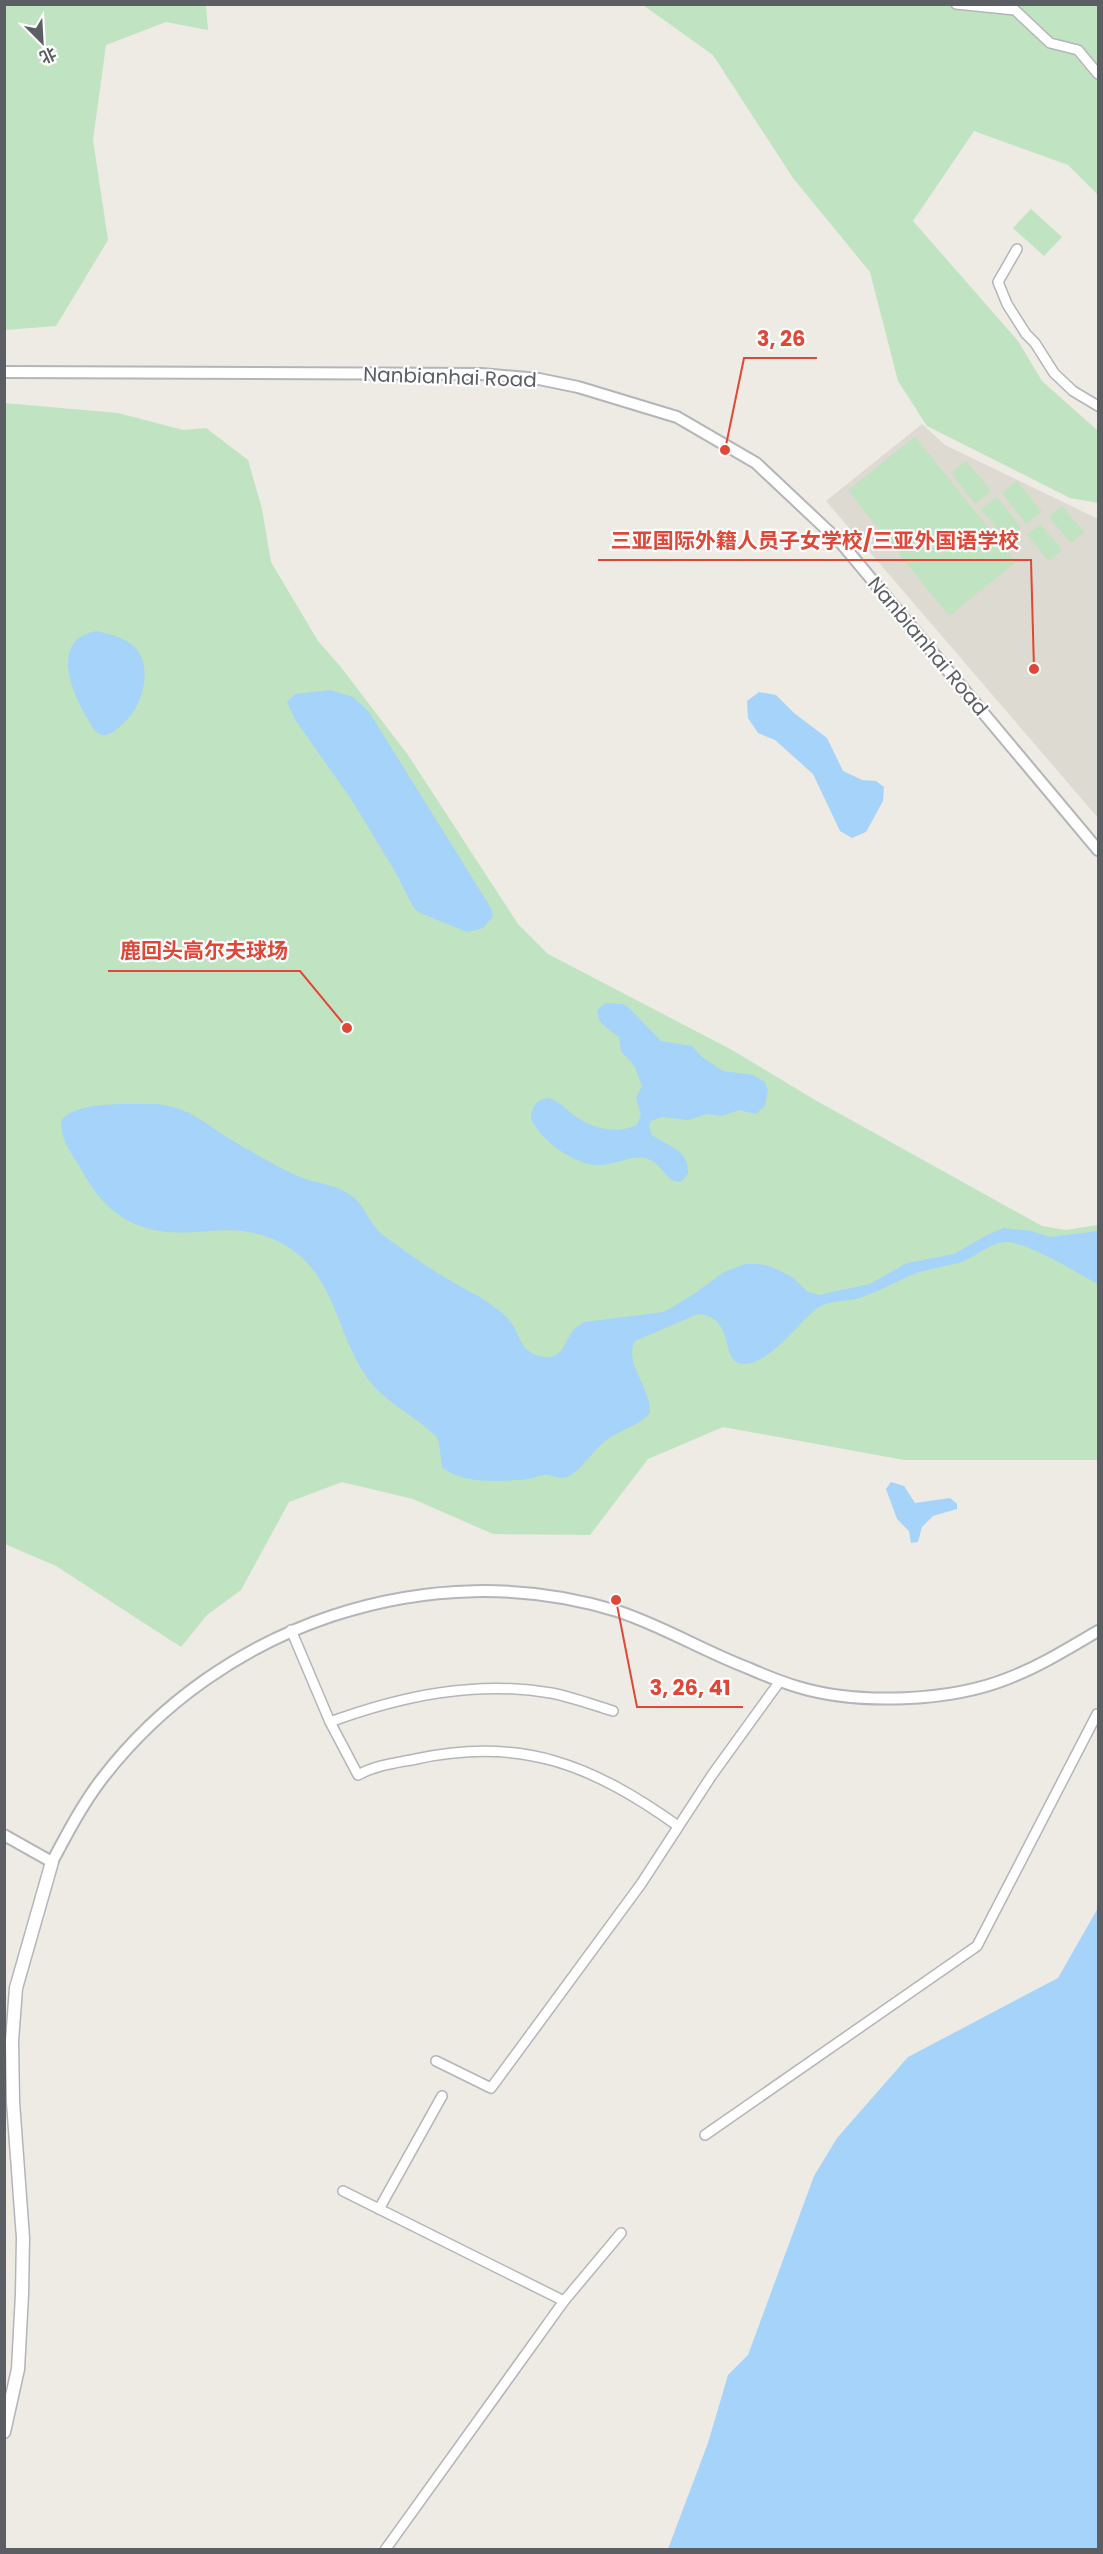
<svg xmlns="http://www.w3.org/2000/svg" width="1103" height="2554" viewBox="0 0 1103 2554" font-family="Poppins,'Noto Sans SC',sans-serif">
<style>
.education{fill:#dddad1}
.green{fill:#c0e3c1}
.water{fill:#a5d3fa}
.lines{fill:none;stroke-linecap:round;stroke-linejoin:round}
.minor-casing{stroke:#b3b5b9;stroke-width:12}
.tertiary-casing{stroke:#b3b5b9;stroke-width:14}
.secondary-casing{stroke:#b2b5ba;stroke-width:15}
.minor{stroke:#fff;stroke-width:9}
.tertiary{stroke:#fff;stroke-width:10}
.secondary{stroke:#fff;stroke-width:12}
.labels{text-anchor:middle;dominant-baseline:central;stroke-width:4.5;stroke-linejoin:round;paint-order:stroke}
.street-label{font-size:20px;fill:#5b5e63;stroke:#fff}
.leader{fill:none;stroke:#e04736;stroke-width:2}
.callout-dot{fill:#e04736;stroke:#fff;stroke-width:2}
.callout-label{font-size:21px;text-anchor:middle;font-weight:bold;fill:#e04736;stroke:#fff;stroke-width:4.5;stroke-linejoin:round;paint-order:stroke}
</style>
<rect width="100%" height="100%" fill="#edebe3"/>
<path class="education" d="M922,424l23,21 153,74v299l-272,-317z"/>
<g class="green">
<path d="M5,4l201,1 2,25 -42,-8 -60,23 -13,95 15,100 -52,86 -51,4z"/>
<path d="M643,5h455v190l-30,-30 -94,-34 -61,90 105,120 24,40 56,50v72l-28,-5 -143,-72 -29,-45 -28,-109 -77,-94 -80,-123z"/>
<path d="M1031,209l31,28 -18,19 -31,-28z"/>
<path d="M4,403l114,10 65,17 23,-2 42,32 14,49 9,53 47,79 22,25 68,89 110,169 30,30 184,96 83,50 227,126 24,4 32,-5v235h-194l-181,-33 -75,32 -58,76 -97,-1 -80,-35 -71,-17 -53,20 -48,88 -34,25 -26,32 -125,-81 -51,-22z"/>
<path d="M915,437l101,125 -67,54 -101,-126z"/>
<path d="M966,461l25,30 -16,13 -24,-31z"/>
<path d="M1017,481l25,31 -16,12 -24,-31z"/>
<path d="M997,497l24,31 -15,12 -25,-31z"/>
<path d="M1062,506l22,26 -13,11 -22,-26z"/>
<path d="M1040,524l22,26 -13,11 -22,-26z"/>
</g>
<g class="water">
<path d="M97,631c11,3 25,6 34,13 22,15 14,54 0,71 -6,7 -19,22 -29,20 -8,-2 -11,-11 -15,-17 -15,-26 -38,-79 10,-87z"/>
<path d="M331,690l22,7 16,15 122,196 2,8 -10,12 -16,4 -47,-19 -6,-5 -21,-40 -42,-69 -55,-78 -9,-19 8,-8z"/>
<path d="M759,692l17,3 18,18 33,25 16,33 19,9 14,1 8,6 -1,14 -17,31 -14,6 -12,-7 -27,-57 -38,-34 -17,-7 -10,-15 -1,-17z"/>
<path d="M606,1003l17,1 6,4 32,33 31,5 10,11 21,14 30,4 12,7 3,8 -3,16 -9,8 -17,-4 -17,6 -15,-2 -19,6 -26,-3 -11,4 -2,5 3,9c16,12 37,13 36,39l-7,8c-15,1 -19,-19 -33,-23 -15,-5 -30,5 -46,6 -25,2 -60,-23 -71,-46 0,-11 5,-20 17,-21 9,2 16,9 23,15 19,15 43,22 66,12l4,-10 -5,-17 6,-12 -7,-19 -14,-16 -2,-14 -17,-13 -3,-5 -2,-9z"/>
<path d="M157,1104c32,3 50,21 76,37 20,12 40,23 60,33 18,9 39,9 56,20 16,10 19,29 34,41 22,16 45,33 68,46 14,9 30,15 43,26 6,4 12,9 17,15 9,13 9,29 28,34 32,7 21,-24 46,-34l79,-10 30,-18 30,-22 21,-8h14l13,3 20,10 16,15 11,3 51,-11 37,-21 47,-9 33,-19 17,-7 27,3 19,6 48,-6v53c-23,-12 -65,-39 -90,-42 -17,-1 -34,17 -50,21 -15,4 -30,6 -44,11 -19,8 -36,18 -55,24 -13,4 -32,2 -43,11 -19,16 -45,53 -71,55 -27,1 -7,-47 -47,-50l-63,27c-12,22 17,48 15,72 -12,14 -32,17 -46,29 -12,10 -23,29 -37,35 -9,3 -15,-3 -23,-2 -6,0 -11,4 -17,4 -24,3 -67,5 -85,-12l-3,-24 -3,-7c-20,-19 -46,-31 -64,-52 -38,-46 -33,-115 -97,-144 -30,-13 -49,-10 -80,-8 -56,4 -88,-15 -114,-63 -9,-15 -23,-32 -19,-50 19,-19 68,-14 95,-15z"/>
<path d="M891,1482l13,4 11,17 35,-5 7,6v5l-24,7 -11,11 -4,15 -7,1 -2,-12 -12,-12 -11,-30z"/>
<path d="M1098,1908v641h-430l40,-106 20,-68 20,-20 66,-179 23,-38 71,-81 150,-79z"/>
</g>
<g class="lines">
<defs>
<g id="minor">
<path d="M956,4l59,6 35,33 28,7 20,24"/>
<path d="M1017,249l-19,33 9,22 19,30 9,9 19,30 19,18 25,15"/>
<path d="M291,1630l39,92 28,53c18,-10 38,-12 58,-16 106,-23 176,6 262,67"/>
<path d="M330,1722c71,-26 146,-42 221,-29 21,4 42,12 62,18"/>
<path d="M436,2061l55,27 150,-204 71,-109 68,-94"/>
<path d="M705,2135l272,-189 120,-232"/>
<path d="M343,2191l221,110"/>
<path d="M379,2209l63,-113"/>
<path d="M385,2550l179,-249 57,-68"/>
</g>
<g id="tertiary">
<path d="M4,372l477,2 58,5 39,8 99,30 79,46 86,81 256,306"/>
<path d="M4,1835l48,27c15,-28 30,-57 49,-82 118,-155 328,-227 516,-169 46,15 86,40 131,57 16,7 33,14 50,19 60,18 152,15 211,-9 31,-12 60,-30 89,-47"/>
</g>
<path id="secondary" d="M4,2432l14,-63 4,-75 1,-56 -10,-136 -1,-61 4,-53 36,-126"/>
</defs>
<use href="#minor" class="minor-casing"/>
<use href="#tertiary" class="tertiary-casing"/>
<use href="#secondary" class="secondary-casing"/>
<use href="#minor" class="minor"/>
<use href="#tertiary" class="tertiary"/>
<use href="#secondary" class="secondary"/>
</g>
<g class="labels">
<g class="street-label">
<text transform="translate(450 377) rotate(2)">Nanbianhai Road</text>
<text transform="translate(928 646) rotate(50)">Nanbianhai Road</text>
</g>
</g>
<path class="leader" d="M725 450L744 358H817M1034 669L1031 560H598M347 1028L300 971H108M616 1600L637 1707H743"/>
<g class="callout-dot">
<circle cx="725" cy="450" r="6"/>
<circle cx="1034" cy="669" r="6"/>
<circle cx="347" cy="1028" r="6"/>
<circle cx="616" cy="1600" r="6"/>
</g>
<g class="callout-label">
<text x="781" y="346">3, 26</text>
<text x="815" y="548">三亚国际外籍人员子女学校/三亚外国语学校</text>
<text x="204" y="958">鹿回头高尔夫球场</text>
<text x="690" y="1695">3, 26, 41</text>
</g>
<rect width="1103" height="2554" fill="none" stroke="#5b5e63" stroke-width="12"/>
<g transform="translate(42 42) rotate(156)" stroke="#ffffff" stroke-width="4.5" paint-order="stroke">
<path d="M0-4.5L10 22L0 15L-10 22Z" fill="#5b5e63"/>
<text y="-9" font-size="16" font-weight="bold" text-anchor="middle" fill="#5b5e63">北</text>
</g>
</svg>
